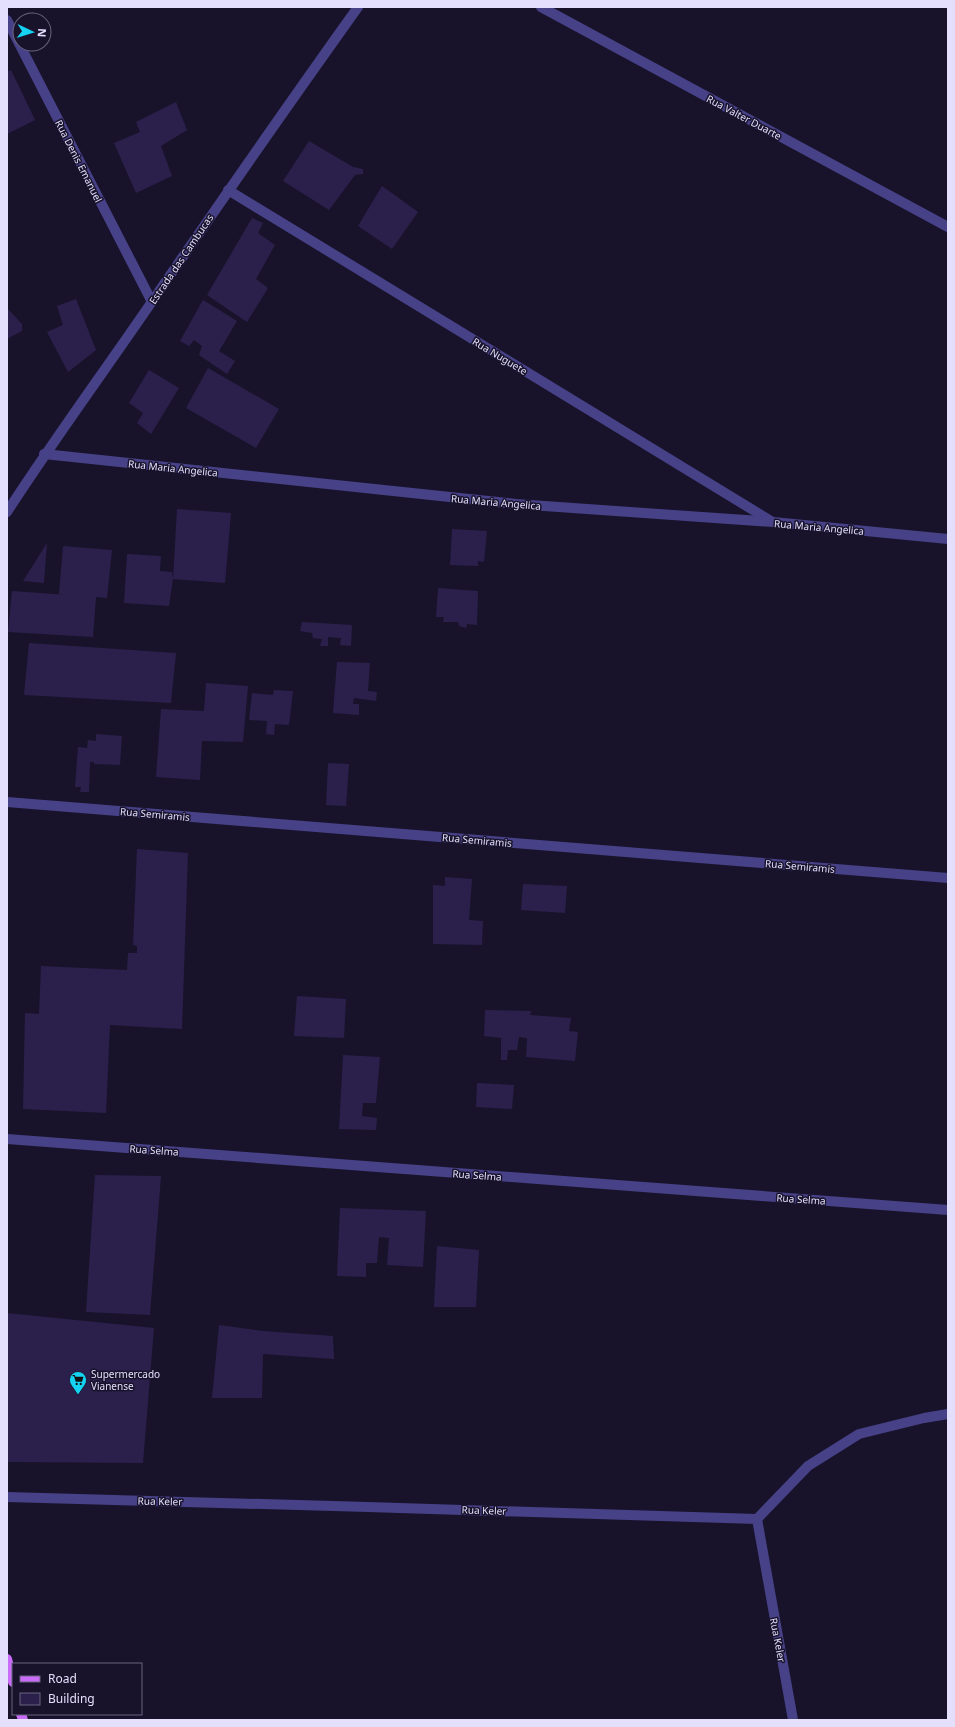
<svg xmlns="http://www.w3.org/2000/svg" width="955" height="1727" viewBox="0 0 955 1727" font-family="'Noto Sans',sans-serif">
<style>
.building{fill:#2b204b}
.lines{fill:none;stroke-linecap:round;stroke-linejoin:round}
.minor{stroke:#474187;stroke-width:10}
.tertiary{stroke:#474187;stroke-width:10}
.primary{stroke:#c96cf7;stroke-width:10}
.labels{text-anchor:middle;dominant-baseline:central;stroke-width:3;stroke-linejoin:round;paint-order:stroke}
.street-label{font-size:10px;fill:#e3dffd;stroke:#18132b}
.poi-label{font-size:10px;fill:#e3dffd;stroke:#18132b;text-anchor:start}
</style>
<rect width="100%" height="100%" fill="#18132b"/>
<g class="building">
<path d="M11,70l24,50 -28,14v-62z"/>
<path d="M176,102l11,28 -26,16 11,30 -36,17 -22,-50 26,-11 -4,-10z"/>
<path d="M309,141l44,26 10,2v5l-8,1 -26,35 -46,-29z"/>
<path d="M382,186l36,26 -26,37 -34,-23z"/>
<path d="M252,218l11,5 -5,10 17,12 -19,34 12,9 -21,34 -40,-27z"/>
<path d="M76,299l20,51 -28,22 -21,-40 16,-7 -6,-19z"/>
<path d="M203,300l34,21 -18,30 16,10 -8,13 -28,-19 3,-9 -8,-6 -5,6 -9,-5z"/>
<path d="M7,308l15,16v7l-15,8z"/>
<path d="M208,368l71,41 -23,39 -70,-40z"/>
<path d="M149,370l30,18 -28,46 -14,-11 6,-10 -14,-10z"/>
<path d="M177,509l54,4 -6,70 -52,-4z"/>
<path d="M452,529l35,2 -3,31 -6,-1v5l-28,-1z"/>
<path d="M47,543l-3,40 -21,-2z"/>
<path d="M63,546l49,4 -5,48 -11,-1 -3,40 -85,-5 4,-41 56,4 -9,-1z"/>
<path d="M127,554l34,2 -1,15 12,1 1,7 -4,27 -45,-3z"/>
<path d="M438,588l40,3 -1,34 -10,-1 -1,4 -7,-2 -1,-4h-15l1,-5h-8z"/>
<path d="M302,622l50,3 -1,21 -11,-1 1,-7 -13,-1v9h-8l2,-7 -9,-1 -1,-5 -12,-2z"/>
<path d="M29,643l147,10 -5,50 -147,-8z"/>
<path d="M337,662l33,1 -2,28 9,1 -1,9 -22,-3 -1,6h6v11l-26,-2z"/>
<path d="M206,683l42,3 -5,56 -41,-1 -2,39 -44,-3 5,-68 43,2z"/>
<path d="M274,690l19,1 -4,34 -14,-1 -1,11 -8,-1 1,-13 -18,-1 3,-27 21,2z"/>
<path d="M96,734l26,2 -2,29 -26,-1v-2h-4l-1,30h-9l1,-5h-6l3,-40 9,1 1,-8 8,1z"/>
<path d="M328,763l21,1 -3,42 -20,-1z"/>
<path d="M137,849l51,4 -6,176 -72,-4 -4,88 -83,-4 2,-96 14,1 2,-48 86,4 1,-17h9v-7l-4,-1z"/>
<path d="M445,877l27,2 -3,41 14,1 -1,24 -49,-1v-59l12,1z"/>
<path d="M523,884l44,2 -2,27 -44,-3z"/>
<path d="M297,996l49,3 -2,39 -50,-2z"/>
<path d="M485,1010l46,1 -1,4 41,3 -2,13 9,1 -3,29 -49,-4 1,-19 -8,-1 -2,13h-9l-1,10h-6v-22l-17,-2z"/>
<path d="M343,1055l37,2 -4,46h-13l-1,13 15,2 -1,12 -37,-1z"/>
<path d="M477,1083l37,2 -2,24 -36,-2z"/>
<path d="M95,1175l66,1 -11,139 -64,-3z"/>
<path d="M340,1208l86,3 -3,56 -36,-2 2,-27 -10,-1 -2,26h-11v14l-29,-1z"/>
<path d="M437,1246l42,4 -3,57h-42z"/>
<path d="M7,1313l147,15 -11,135 -136,-1z"/>
<path d="M219,1325l44,6 70,5 1,23 -71,-5 -1,44h-50z"/>
</g>
<g class="lines">
<g class="minor">
<path d="M541,7l407,220"/>
<path d="M7,20l145,282"/>
<path d="M228,190l543,331"/>
<path d="M44,454l472,50 257,18 175,17"/>
<path d="M7,802l941,76"/>
<path d="M7,1139l941,71"/>
<path d="M7,1497l361,10 389,12 36,201"/>
<path d="M757,1519l51,-53 51,-32 65,-16 24,-4"/>
</g>
<path class="tertiary" d="M7,512c46,-71 96,-139 144,-209 68,-99 137,-198 207,-296"/>
<g class="primary">
<path d="M7,1659l6,23"/>
<path d="M21,1714l2,6"/>
</g>
</g>
<defs>
<symbol id="supermarket-pin" viewBox="-11 -11 22 30"><path d="M0 17L-7.5 6A9.5 9.5 0 1 1 7.5 6Z" fill="#16d2f2" stroke="#18132b"/><path d="M-6-5.5h2.5l.6 2H6L4.5 2H-2.5L-4.4-4H-6ZM-1.5 3.2a1.3 1.3 0 1 0 .1 0ZM3 3.2a1.3 1.3 0 1 0 .1 0Z" fill="#111"/></symbol>
</defs>
<g fill-rule="evenodd">
<use href="#supermarket-pin" x="68" y="1370" width="20" height="27"/>
</g>
<g class="labels">
<g class="street-label">
<text transform="translate(744 117) rotate(28)">Rua Valter Duarte</text>
<text transform="translate(79 161) rotate(63)">Rua Denis Emanuel</text>
<text transform="translate(181 259) rotate(-56)">Estrada das Cambucas</text>
<text transform="translate(500 356) rotate(31)">Rua Nuguete</text>
<text transform="translate(173 468) rotate(6)">Rua Maria Angelica</text>
<text transform="translate(496 502) rotate(5)">Rua Maria Angelica</text>
<text transform="translate(819 527) rotate(5)">Rua Maria Angelica</text>
<text transform="translate(155 814) rotate(5)">Rua Semiramis</text>
<text transform="translate(477 840) rotate(5)">Rua Semiramis</text>
<text transform="translate(800 866) rotate(5)">Rua Semiramis</text>
<text transform="translate(154 1150) rotate(4)">Rua Selma</text>
<text transform="translate(477 1175) rotate(4)">Rua Selma</text>
<text transform="translate(801 1199) rotate(4)">Rua Selma</text>
<text transform="translate(160 1501) rotate(1)">Rua Keler</text>
<text transform="translate(484 1510) rotate(2)">Rua Keler</text>
<text transform="translate(778 1640) rotate(79)">Rua Keler</text>
</g>
<g class="poi-label">
<text x="91" y="1374">Supermercado<tspan x="91" dy="12">Vianense</tspan></text>
</g>
</g>
<rect width="955" height="1727" fill="none" stroke="#e3dffd" stroke-width="16"/>
<rect x="12" y="1663" width="130" height="52" fill="#18132b" stroke="#69657f"/>
<rect x="20" y="1676" width="20" height="6" fill="#c96cf7" stroke="#69657f"/>
<text x="48" y="1683" font-size="12" fill="#e3dffd">Road</text>
<rect x="20" y="1693" width="20" height="12" fill="#2b204b" stroke="#69657f"/>
<text x="48" y="1703" font-size="12" fill="#e3dffd">Building</text>
<g transform="translate(32 32) rotate(94)"><circle r="19" fill="#18132b" stroke="#69657f"/>
<path d="M0-3L7 15L0 10L-7 15Z" fill="#16d2f2"/>
<text y="-6" font-size="11" font-weight="bold" text-anchor="middle" fill="#e3dffd">N</text>
</g>
</svg>
